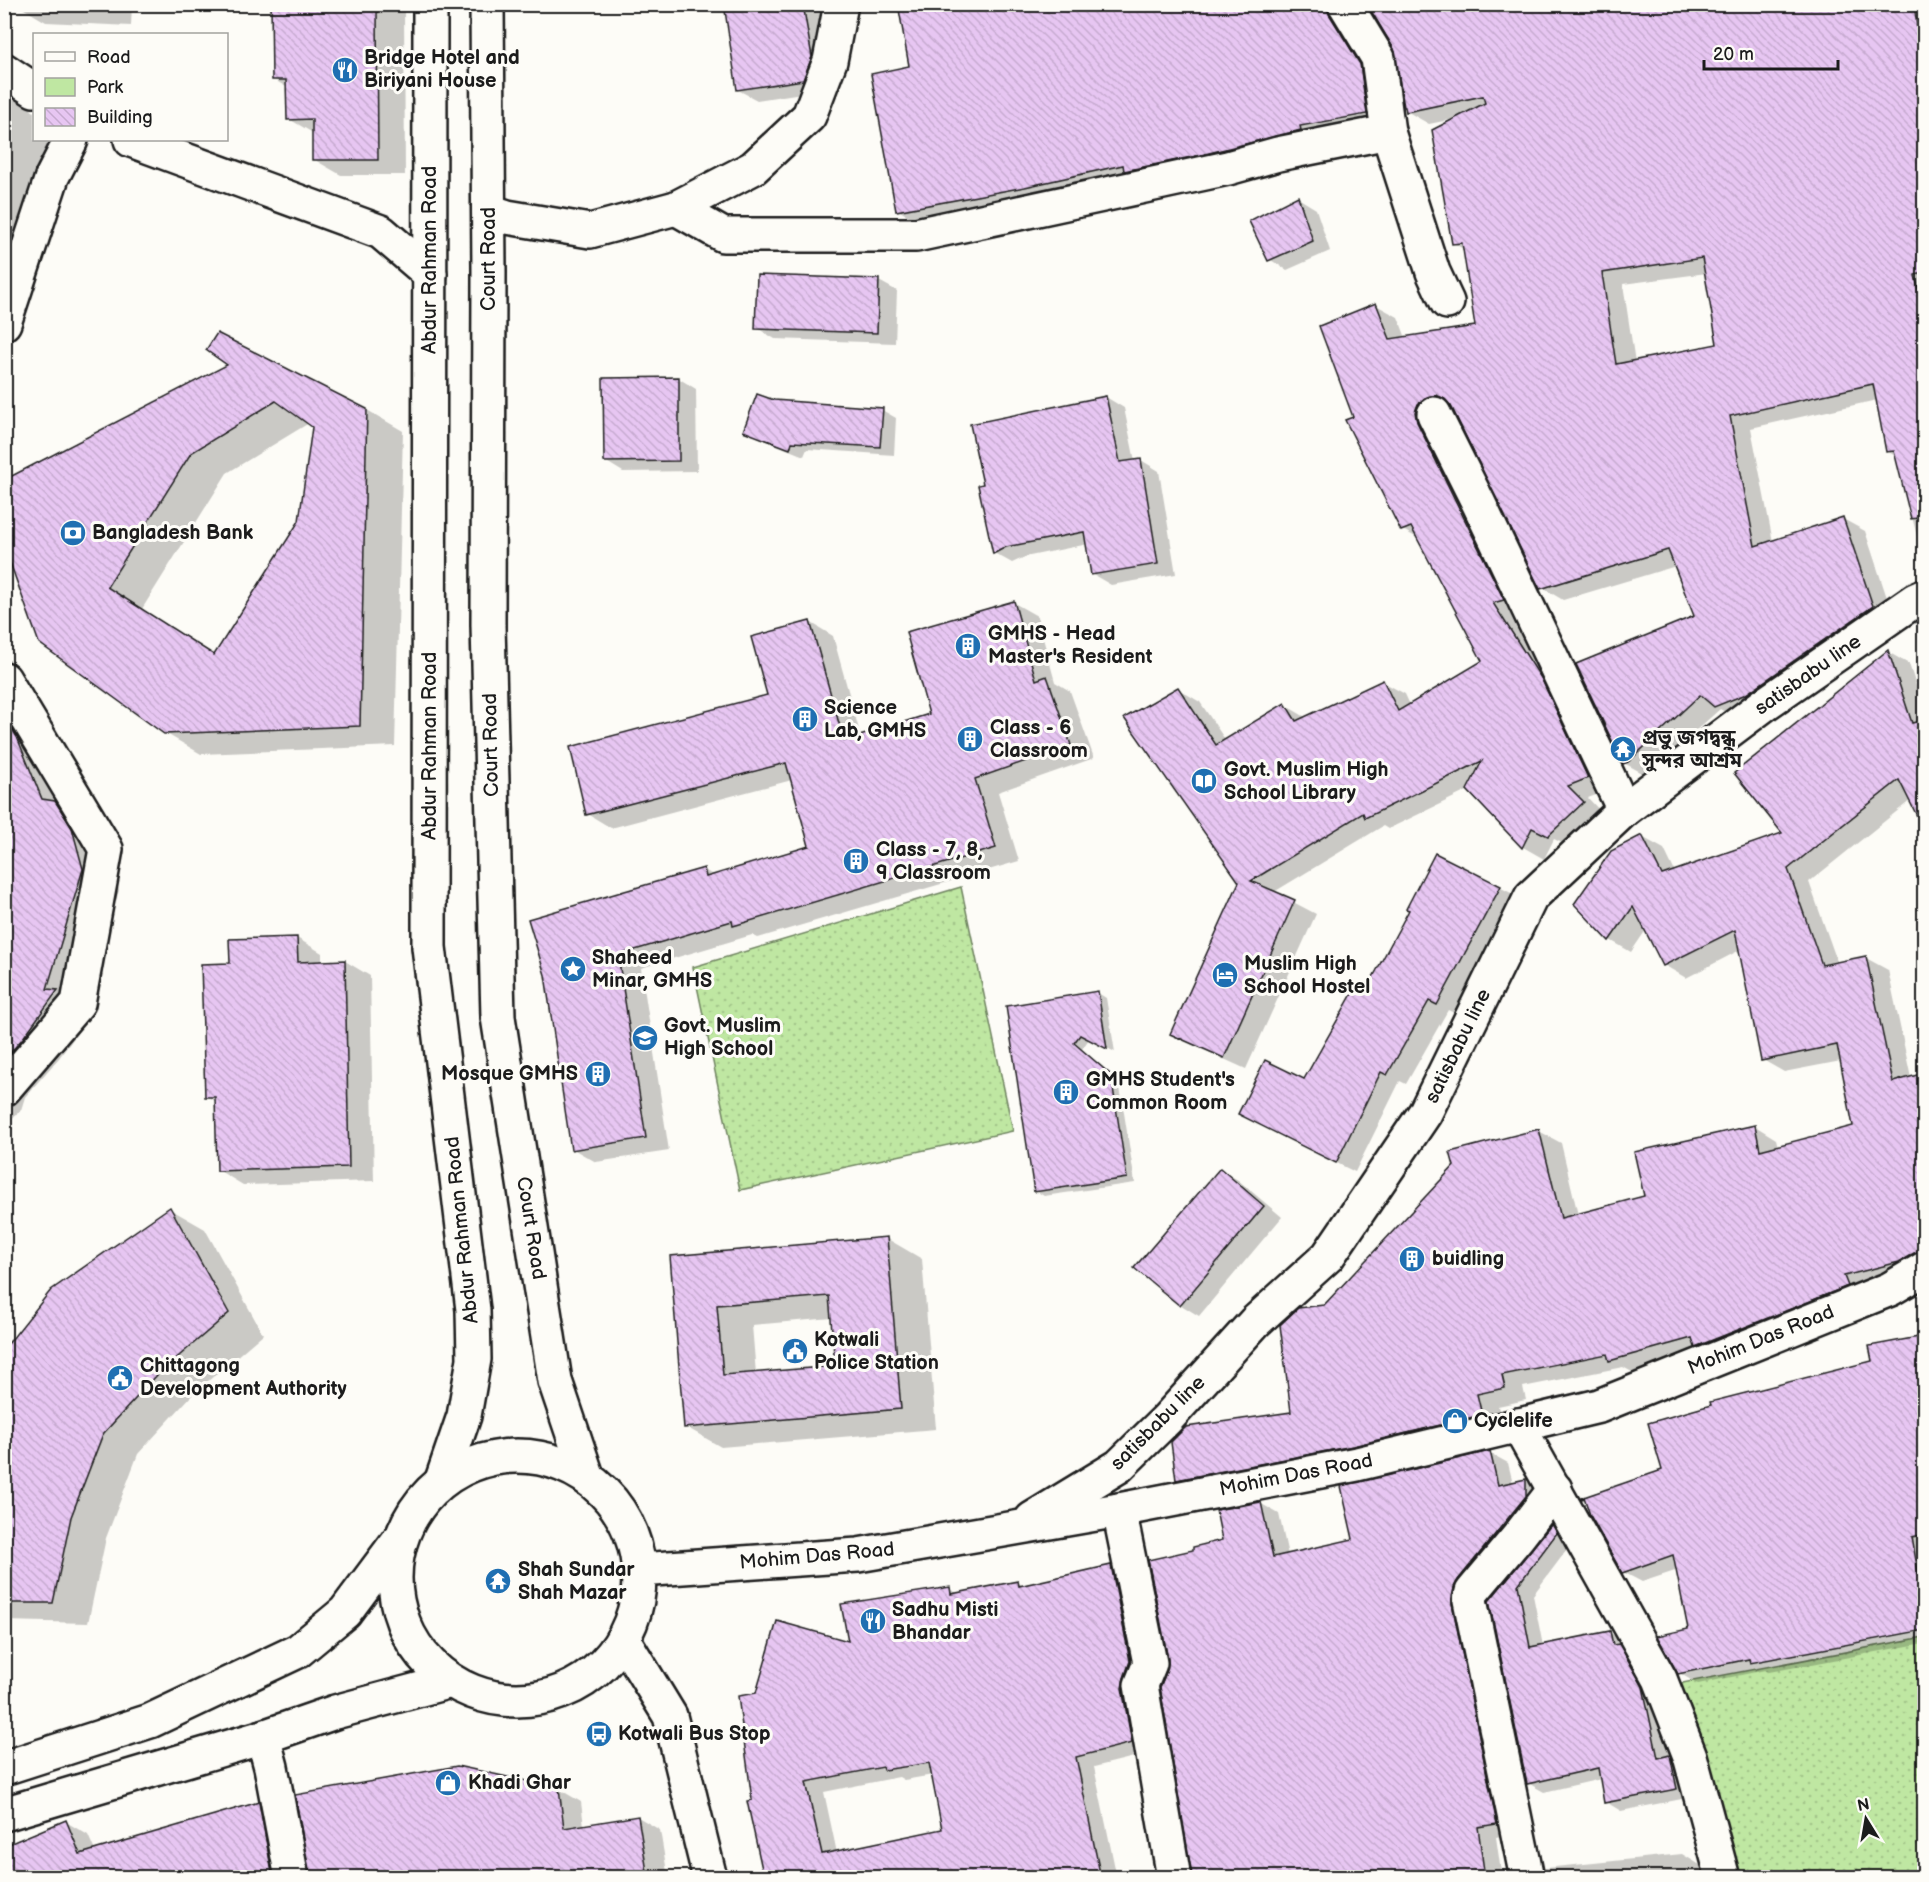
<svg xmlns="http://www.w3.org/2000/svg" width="1929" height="1882" viewBox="0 0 1929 1882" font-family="'Balsamiq Sans','Noto Sans Bengali',sans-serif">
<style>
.green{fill:url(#green-dots);stroke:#6e825f;stroke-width:1.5}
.shadow{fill:#0003;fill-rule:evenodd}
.building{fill:url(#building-back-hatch);stroke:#1c1c1c;stroke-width:1.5;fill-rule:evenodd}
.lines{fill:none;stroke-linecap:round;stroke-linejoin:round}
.minor-casing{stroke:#1c1c1c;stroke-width:38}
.major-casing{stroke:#1c1c1c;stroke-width:38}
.minor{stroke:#fdfcf7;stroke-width:33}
.major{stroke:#fdfcf7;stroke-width:33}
.labels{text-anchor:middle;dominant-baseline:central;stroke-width:6;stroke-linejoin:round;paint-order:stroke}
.poi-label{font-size:20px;font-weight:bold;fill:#1c1c1c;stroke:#fdfcf7;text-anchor:start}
.street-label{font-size:20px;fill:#1c1c1c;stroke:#fdfcf7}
</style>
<defs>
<pattern id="green-dots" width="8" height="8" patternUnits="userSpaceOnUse" patternTransform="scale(1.5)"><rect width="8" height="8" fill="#bfe7a2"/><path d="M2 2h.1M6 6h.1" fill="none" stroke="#a4c68b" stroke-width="1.8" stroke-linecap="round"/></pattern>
<pattern id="building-back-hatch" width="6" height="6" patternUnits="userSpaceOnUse" patternTransform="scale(1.5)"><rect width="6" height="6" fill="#e7c6f2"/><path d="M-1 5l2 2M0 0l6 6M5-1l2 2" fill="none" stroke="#c6aacf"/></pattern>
</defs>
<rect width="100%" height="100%" fill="#fdfcf7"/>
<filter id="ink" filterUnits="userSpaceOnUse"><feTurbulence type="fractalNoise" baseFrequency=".0167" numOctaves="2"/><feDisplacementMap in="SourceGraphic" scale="12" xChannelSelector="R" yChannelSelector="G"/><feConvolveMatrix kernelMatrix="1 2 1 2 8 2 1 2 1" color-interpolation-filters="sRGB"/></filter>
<g filter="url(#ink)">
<g class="green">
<path d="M961,887l52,244 -273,59 -47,-223z"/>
<path d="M1924,1637v240h-187l-60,-193z"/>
</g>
<g class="shadow">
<path d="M19,4h113l-1,22 -85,-4 -27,-16z"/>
<path d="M265,4h139l1,171h-64l-28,-16v-26l-24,-14 -1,-31 -15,-9v-70z"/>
<path d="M726,4h93l10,64 -8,22 -64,10 -19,-10z"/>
<path d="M900,4h453l35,121 -469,97 -21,-12 13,-142z"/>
<path d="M1369,4h555v557l-1,-1 -26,-103 -10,-6 -10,-51 -126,28 22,114 70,-23 22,12 29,88 -157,100 -17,-10 -74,66 -22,-12 72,-146 -20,-51 -113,34 -22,-13 -87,-179 -7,1 162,381 -21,8 16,17 -34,32 -16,-8 -10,20 -21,-12 -54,-57 -81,39 -5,-3 -109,66 42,22 -70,155 -53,-24 -21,-12 68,-151 -62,-193 22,13 26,39 59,-36 22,13 76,-36 22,12 5,11 74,-44 -65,-122 -16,-9 -48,-113 21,-112 22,12 8,21 70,-11 -11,-77 -12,-7 1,-124 -25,5 -21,-12 -12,-64zM1707,273l12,72 -84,17 -12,-78z"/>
<path d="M4,90l14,8 16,14v28h32l-62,167z"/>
<path d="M1298,198l18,11 14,42 -43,19 -18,-11z"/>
<path d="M879,281l18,10 -2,52 -120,-4 -18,-11z"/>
<path d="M230,366l137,44 36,21 -8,315 -194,8 -36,-21 -157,-253zM309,423l5,4 -14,94 -84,134 -74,-46 85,-136z"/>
<path d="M678,378l18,11 1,82 -74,1 -18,-11z"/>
<path d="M1106,397l18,11 11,53 6,-1 18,11 17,103 -65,11 -19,-11 -4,-30 -63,13 -13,6 -18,-10z"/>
<path d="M773,402l109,8 14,8 -2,37 -87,-6 -3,7 -45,-18 -15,-8z"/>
<path d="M1014,603l23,13 18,66 15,9 24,67 -96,34 21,69 -261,77 -6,-3 -111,33 28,183 -73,11 -23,-13 -27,-175 157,-105 11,7 97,-29 -19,-67 -181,48 -23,-14 181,-118 41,-74 23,14 28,101 69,-22z"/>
<path d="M1888,652l21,12 15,46v117l-13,-27 -102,82 29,82 28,-6 22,12 23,108 13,-4v198l-218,80 -74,20 -9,-5 -100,20 3,13 -28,6 5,21 -304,64 -22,-12 116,-66 32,-106 214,-176 22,12 17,72 68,-18 109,-71 21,13 2,8 77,-20 -14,-66 -57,11 -21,-12 -23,-110 -54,28 -22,-13 -18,-35 -15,22 -21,-12 32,-103 22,12 11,23 110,-38z"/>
<path d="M4,739l15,6 36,21 52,84 12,40 -36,116 10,6 -34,46 -34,39 -4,13 -17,16z"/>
<path d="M1436,855l83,42 -63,117 -8,-4 -42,74 -6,-3 -45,91 -97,-48 47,-43 61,-87 45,-84z"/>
<path d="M297,938l25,15v9l23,-1 25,15 4,205 -131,4 -25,-15 -1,-68 -11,-6 25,-131z"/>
<path d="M1098,993l8,5 9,54 -26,-13 -7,10 37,32 16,102 -91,13 -8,-5 -29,-184z"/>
<path d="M1220,1170l18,10 44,37 -83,99 -18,-11z"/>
<path d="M170,1209l35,20 58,105 -70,60 -55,60 -32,84 -18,85 -84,-2v-284l8,5z"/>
<path d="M886,1238l36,21 14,170 -215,18 -35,-20 -15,-170zM832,1318l5,49 -81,7 -4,-49z"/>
<path d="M1924,1337v306l-155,29 -4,-2 -67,14 -19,-11 11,-42 -12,-61 -36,12 -19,-10 -36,-71 -4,-2 81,-28 210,-109 -3,-14z"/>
<path d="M1490,1453l18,10 5,20 13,-2 18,10 -68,99 38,244 -18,3 5,35h5l10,6h-322l-25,-208 26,-119 29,-10 36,-38 19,11 9,41 67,-15z"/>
<path d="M1552,1526l15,9 5,8 -39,52 10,51 67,-13 16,9 32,55 14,61 13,8 7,31 -71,14 -15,-9 -5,-23 -57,13 -16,-9 -37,-182z"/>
<path d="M1111,1566l18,11 21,176 -56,14 23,111h-352l-12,-77 4,-106 192,-106 10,5 58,-12 8,5zM933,1775l11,55 -107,23 -13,-61 75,-15 5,3z"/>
<path d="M559,1789l22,13 3,24 54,-9 22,13 8,48h-356z"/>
<path d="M258,1804l23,13 11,61h-288l62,-56 22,13 7,16z"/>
<path d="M1682,1854l18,11 1,13h-155l-1,-10z"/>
</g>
<g class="building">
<path d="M271,4h106l1,156h-66v-41l-25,1 -1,-40h-14z"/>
<path d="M724,4h79l9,53 -9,23 -66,10z"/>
<path d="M898,4h428l3,10 31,50 7,50 -67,12 1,4 -100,25 -77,16 -1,-6 -98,22 -129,24 -25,-137 38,-8z"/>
<path d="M1367,4h547l10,73v196l-9,2 9,40v202l-13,2 -17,-68 -8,1 -13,-68 -143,32 25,130 88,-29 30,89 -127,88 -32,13 -14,-12 -72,67 -5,2 -47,-100 118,-48 -26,-66 -128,39 -89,-183 -6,-7 -9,-4 -11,3 -7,6 -3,8 2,10 87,178 -11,3 48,75 47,100 -20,8 16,16 -36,34 -16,-8 -10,20 -55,-58 15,-29 -117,57 -2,-5 -112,68 44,19 -71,158 -54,-24 69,-152 -115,-164 54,-31 38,58 69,-42 11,18 87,-41 15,31 84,-50 -71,-134 -10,4 -56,-111 8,-3 -34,-91 57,-23 14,36 85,-13 -13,-83 -10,1 -20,-114 53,-27 -2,-7 -77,16 -1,-5h-1l-10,-58zM1702,258l15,86 -101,20 -14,-91z"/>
<path d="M1298,196l15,45 -45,20 -19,-40z"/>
<path d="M757,275l122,4 -2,54 -122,-4z"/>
<path d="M217,333l150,76 -7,317 -196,8 -125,-91 -35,-97v-66l223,-115 -21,-15zM276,401l36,26 -13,94 -85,134 -107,-68 84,-134z"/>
<path d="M679,377v84l-75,1 -1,-84z"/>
<path d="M757,394l17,6 109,8 -3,39 -88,-5 -2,7 -47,-18z"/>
<path d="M1106,396l14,66 21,-3 17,105 -67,11 -7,-43 -78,15 -13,7 -15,-69 5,-1 -13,-60z"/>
<path d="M1014,601l22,79 11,-4 24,69 -96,34 21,69 -263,78 -1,-5 -114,34 28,183 -75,12 -26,-175 -17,-56 176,-51 2,9 103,-31 -23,-83 -200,52 -16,-68 197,-52 -16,-58 59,-16 34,120 85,-27 -23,-82z"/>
<path d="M1888,650l24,73 12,-3v110l-25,-50 -111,89 34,96 44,-9 27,126 31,-9v177l-10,3 -15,9 -55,14 4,10 -153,61 -3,-9 -83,23 -2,-7 -105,21 3,13 -28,6 5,21 -129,31 -177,34 -5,-38 15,-15 105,-15 -11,-87 18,-17 26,-3 130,-139 -4,-14 89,-23 22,89 83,-22 -10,-44 121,-27 5,25 93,-24 -16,-81 -76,16 -26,-131 -72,36 -30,-59 -24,34 -35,-37 37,-53 31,-16 20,40 120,-42 -48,-60z"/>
<path d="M4,716l13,21 25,62 13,2 17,27 11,41 -36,120 11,1 -35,48 -19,22z"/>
<path d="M1435,853l66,33 -64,119 -8,-4 -42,74 -6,-3 -45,91 -98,-49 27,-54 39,19 52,-92 9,5 44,-82 -3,-1z"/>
<path d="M297,937l1,25 47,-2 4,207 -132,4 -2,-74h-10l-4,-133 29,-1 -1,-24z"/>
<path d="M1098,991l9,58 -27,-14 -6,8 37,32 16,103 -93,14 -28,-186z"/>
<path d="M1220,1168l44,38 -84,100 -46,-38z"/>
<path d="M170,1207l59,106 -71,61 -55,60 -32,83 -18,86h-49v-254l47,-59z"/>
<path d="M887,1237l14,172 -217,19 -14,-172zM829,1296l6,70 -112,9 -6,-70z"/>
<path d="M1924,1336v198l-12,3 12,71v22l-174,33 -1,-4 -71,15 -21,-38 31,-7 -15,-74 -51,18 -32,-58 -6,-18 -2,3 -1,-2 81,-28 -14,-47 63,-18 -1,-3 162,-41 -3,-15z"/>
<path d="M1490,1451l8,34 28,-6v17l-68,84 -4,7 -2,16 45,221 -19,3 7,51h-293l-32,-191 7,-17 1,-11 -20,-99 45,-10v-3l29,-7 -6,-30 45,-8 12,55 80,-18 -12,-53z"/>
<path d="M1552,1524l5,9 -39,52 12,62 80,-16 3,14 6,-1 24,43 15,71 12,-3 7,34 -73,14 -6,-35 -71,16 -38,-183z"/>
<path d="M1111,1565l19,96 -6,17 -2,10 10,55 -56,14 25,121h-337l-17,-77 5,-1 -14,-104 18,-3 21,-72 71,20 -7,-37 109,-17 1,7 67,-13 1,5zM929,1763l13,66 -120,25 -16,-72 77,-15 1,3z"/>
<path d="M457,1766l102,22 5,40 74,-12 10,62h-338l-15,-83z"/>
<path d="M259,1802l14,76h-269v-32l62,-26 14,34z"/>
</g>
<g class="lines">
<defs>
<g id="minor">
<path d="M4,70l30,20"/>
<path d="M1388,132l45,140 14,30"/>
<path d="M131,140l250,92 49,42"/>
<path d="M676,208l47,27h193l312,-67 50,-14 110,-22 -10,-74 -33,-54"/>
<path d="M489,211l18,6 83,14 86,-23 77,-40 56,-52 21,-55 11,-57"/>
<path d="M4,323l48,-146 19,-37"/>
<path d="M1434,414l45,90 145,306"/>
<path d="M4,679l102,170 -28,154 -74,86"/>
<path d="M1518,1425l142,254 30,77 33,122"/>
<path d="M1119,1510l31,153 -9,22 33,193"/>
<path d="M1032,1519l87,-53 48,-47 88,-97 73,-66 97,-143 106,-216 93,-87 141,-106 150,-104 9,-4"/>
<path d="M639,1570l219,-15 261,-45 238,-46 242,-58 291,-117 34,-20"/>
<path d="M623,1639l47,77 40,162"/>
<path d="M263,1737l8,30 21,111"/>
<path d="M1527,1878l-57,-278 2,-8 46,-55 37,-48"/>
</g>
<g id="major">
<path d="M430,4l-1,943 44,363 1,49 -10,57 -22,64"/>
<path d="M487,4l2,268 -1,353 10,392 57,364 32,95"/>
<circle cx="517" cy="1578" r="122"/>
<path d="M4,1768l146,-47 148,-70 47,-39 53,-71"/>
<path d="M4,1814l259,-77 72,-25 116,-31"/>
</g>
</defs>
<use href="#minor" class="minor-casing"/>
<use href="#major" class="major-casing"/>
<use href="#minor" class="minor"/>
<use href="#major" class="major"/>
</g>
</g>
<defs>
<symbol id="restaurant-disc" viewBox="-11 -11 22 22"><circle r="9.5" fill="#1f6fb2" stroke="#fdfcf7"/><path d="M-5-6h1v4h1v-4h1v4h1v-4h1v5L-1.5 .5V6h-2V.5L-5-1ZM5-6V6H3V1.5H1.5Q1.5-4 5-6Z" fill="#fff"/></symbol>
<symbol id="bank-disc" viewBox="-11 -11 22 22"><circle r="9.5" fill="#1f6fb2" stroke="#fdfcf7"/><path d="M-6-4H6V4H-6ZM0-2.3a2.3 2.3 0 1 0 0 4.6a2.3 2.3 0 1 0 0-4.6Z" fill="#fff"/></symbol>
<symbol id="building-disc" viewBox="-11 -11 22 22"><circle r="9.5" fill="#1f6fb2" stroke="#fdfcf7"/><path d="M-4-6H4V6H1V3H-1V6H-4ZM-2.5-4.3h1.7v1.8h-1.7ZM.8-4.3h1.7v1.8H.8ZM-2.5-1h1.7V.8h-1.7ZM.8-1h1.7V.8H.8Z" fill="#fff"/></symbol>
<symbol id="temple-disc" viewBox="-11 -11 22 22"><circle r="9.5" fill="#1f6fb2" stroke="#fdfcf7"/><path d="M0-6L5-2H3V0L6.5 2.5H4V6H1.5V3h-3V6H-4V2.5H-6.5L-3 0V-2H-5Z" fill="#fff"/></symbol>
<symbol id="library-disc" viewBox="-11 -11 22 22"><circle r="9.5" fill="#1f6fb2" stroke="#fdfcf7"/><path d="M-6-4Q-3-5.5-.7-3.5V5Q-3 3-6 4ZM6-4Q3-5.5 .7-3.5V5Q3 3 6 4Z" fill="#fff"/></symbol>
<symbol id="sight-disc" viewBox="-11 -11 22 22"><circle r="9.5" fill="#1f6fb2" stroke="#fdfcf7"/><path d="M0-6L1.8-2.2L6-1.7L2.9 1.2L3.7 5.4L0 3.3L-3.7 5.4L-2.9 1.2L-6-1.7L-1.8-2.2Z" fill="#fff"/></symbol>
<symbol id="hotel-disc" viewBox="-11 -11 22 22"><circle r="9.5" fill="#1f6fb2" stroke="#fdfcf7"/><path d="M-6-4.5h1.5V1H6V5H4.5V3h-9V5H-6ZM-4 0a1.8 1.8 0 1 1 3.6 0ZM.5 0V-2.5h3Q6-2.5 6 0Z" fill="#fff"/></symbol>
<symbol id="school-disc" viewBox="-11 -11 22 22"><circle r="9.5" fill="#1f6fb2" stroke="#fdfcf7"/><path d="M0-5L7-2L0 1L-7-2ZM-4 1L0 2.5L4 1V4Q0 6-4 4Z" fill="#fff"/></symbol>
<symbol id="civic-disc" viewBox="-11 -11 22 22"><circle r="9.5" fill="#1f6fb2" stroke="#fdfcf7"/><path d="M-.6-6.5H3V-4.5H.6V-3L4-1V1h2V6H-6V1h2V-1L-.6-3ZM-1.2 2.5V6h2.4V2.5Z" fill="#fff"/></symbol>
<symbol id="shop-disc" viewBox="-11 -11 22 22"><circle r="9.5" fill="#1f6fb2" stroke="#fdfcf7"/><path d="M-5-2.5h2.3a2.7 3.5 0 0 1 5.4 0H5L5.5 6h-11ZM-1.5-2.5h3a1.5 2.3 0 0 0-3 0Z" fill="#fff"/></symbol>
<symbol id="bus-disc" viewBox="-11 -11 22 22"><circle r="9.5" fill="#1f6fb2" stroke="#fdfcf7"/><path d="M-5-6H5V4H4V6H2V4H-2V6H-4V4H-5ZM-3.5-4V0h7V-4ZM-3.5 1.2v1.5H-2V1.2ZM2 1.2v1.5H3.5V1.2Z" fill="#fff"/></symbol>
</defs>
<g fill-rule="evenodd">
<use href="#restaurant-disc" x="330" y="55" width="30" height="30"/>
<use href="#bank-disc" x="58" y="518" width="30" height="30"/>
<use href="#building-disc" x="953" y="631" width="30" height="30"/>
<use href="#building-disc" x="790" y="704" width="30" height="30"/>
<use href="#building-disc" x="955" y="724" width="30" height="30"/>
<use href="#temple-disc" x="1608" y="734" width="30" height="30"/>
<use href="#library-disc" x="1189" y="766" width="30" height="30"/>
<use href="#building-disc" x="841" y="846" width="30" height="30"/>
<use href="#sight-disc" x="558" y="954" width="30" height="30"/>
<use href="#hotel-disc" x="1210" y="960" width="30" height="30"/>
<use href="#school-disc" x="630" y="1023" width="30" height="30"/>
<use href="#building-disc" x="583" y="1059" width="30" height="30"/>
<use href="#building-disc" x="1051" y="1077" width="30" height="30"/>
<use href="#building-disc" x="1397" y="1244" width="30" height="30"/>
<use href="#civic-disc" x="780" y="1336" width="30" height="30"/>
<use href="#civic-disc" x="105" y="1363" width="30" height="30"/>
<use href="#shop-disc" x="1440" y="1406" width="30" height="30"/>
<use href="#temple-disc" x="483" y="1566" width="30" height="30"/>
<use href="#restaurant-disc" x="858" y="1606" width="30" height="30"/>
<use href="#bus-disc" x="584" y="1719" width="30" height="30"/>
<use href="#shop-disc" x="433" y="1768" width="30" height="30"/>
</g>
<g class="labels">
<g class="poi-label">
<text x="364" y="58">Bridge Hotel and<tspan x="364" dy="23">Biriyani House</tspan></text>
<text x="92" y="533">Bangladesh Bank</text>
<text x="988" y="634">GMHS - Head<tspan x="988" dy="23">Master's Resident</tspan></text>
<text x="824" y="708">Science<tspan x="824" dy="23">Lab, GMHS</tspan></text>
<text x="990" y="728">Class - 6<tspan x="990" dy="23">Classroom</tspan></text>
<text x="1642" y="738">প্রভু জগদ্বন্ধু<tspan x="1642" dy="23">সুন্দর আশ্রম</tspan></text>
<text x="1224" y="770">Govt. Muslim High<tspan x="1224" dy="23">School Library</tspan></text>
<text x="876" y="850">Class - 7, 8,<tspan x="876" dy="23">9 Classroom</tspan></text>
<text x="592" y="958">Shaheed<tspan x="592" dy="23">Minar, GMHS</tspan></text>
<text x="1244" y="964">Muslim High<tspan x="1244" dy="23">School Hostel</tspan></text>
<text x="664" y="1026">Govt. Muslim<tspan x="664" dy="23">High School</tspan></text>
<text x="578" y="1074" text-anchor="end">Mosque GMHS</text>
<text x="1086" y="1080">GMHS Student's<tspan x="1086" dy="23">Common Room</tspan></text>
<text x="1432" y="1259">buidling</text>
<text x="814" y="1340">Kotwali<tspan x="814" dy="23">Police Station</tspan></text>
<text x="140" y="1366">Chittagong<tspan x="140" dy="23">Development Authority</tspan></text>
<text x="1474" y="1421">Cyclelife</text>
<text x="518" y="1570">Shah Sundar<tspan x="518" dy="23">Shah Mazar</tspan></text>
<text x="892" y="1610">Sadhu Misti<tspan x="892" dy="23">Bhandar</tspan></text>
<text x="618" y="1734">Kotwali Bus Stop</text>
<text x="468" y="1783">Khadi Ghar</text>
</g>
<g class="street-label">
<text transform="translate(489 259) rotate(-90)">Court Road</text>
<text transform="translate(430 260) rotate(-90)">Abdur Rahman Road</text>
<text transform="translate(1808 675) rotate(-35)">satisbabu line</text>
<text transform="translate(491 745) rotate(-91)">Court Road</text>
<text transform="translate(430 746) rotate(-90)">Abdur Rahman Road</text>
<text transform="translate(1458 1046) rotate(-64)">satisbabu line</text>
<text transform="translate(531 1228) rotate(81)">Court Road</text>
<text transform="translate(462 1230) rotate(-96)">Abdur Rahman Road</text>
<text transform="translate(1761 1340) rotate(-22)">Mohim Das Road</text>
<text transform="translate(1158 1423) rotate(-45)">satisbabu line</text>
<text transform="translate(1296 1475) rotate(-11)">Mohim Das Road</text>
<text transform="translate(817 1556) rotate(-5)">Mohim Das Road</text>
</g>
</g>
<rect width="1929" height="1882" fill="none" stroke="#fdfcf7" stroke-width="24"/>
<rect x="12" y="12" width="1905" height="1858" fill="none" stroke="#1c1c1c" stroke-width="2" filter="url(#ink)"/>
<rect x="33" y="33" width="195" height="108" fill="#fdfcf7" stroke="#a3a29f" stroke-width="1.5"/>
<rect x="45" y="52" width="30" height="9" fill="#fdfcf7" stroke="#a3a29f" stroke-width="1.5"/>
<text x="87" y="63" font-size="18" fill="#1c1c1c">Road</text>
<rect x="45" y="78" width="30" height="18" fill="#bfe7a2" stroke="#a3a29f" stroke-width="1.5"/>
<text x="87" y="93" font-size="18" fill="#1c1c1c">Park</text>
<rect x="45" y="108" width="30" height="18" fill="url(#building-back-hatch)" stroke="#a3a29f" stroke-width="1.5"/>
<text x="87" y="123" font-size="18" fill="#1c1c1c">Building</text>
<g transform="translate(1866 1819) rotate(349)" stroke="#fdfcf7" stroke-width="4.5" paint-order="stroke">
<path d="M0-4.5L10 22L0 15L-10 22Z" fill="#1c1c1c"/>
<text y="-9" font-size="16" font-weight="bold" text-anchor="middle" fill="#1c1c1c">N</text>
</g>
<path d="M1704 60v9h134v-9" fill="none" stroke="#1c1c1c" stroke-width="3"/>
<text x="1713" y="60" font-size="18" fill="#1c1c1c" stroke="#fdfcf7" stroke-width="4.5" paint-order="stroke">20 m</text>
</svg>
